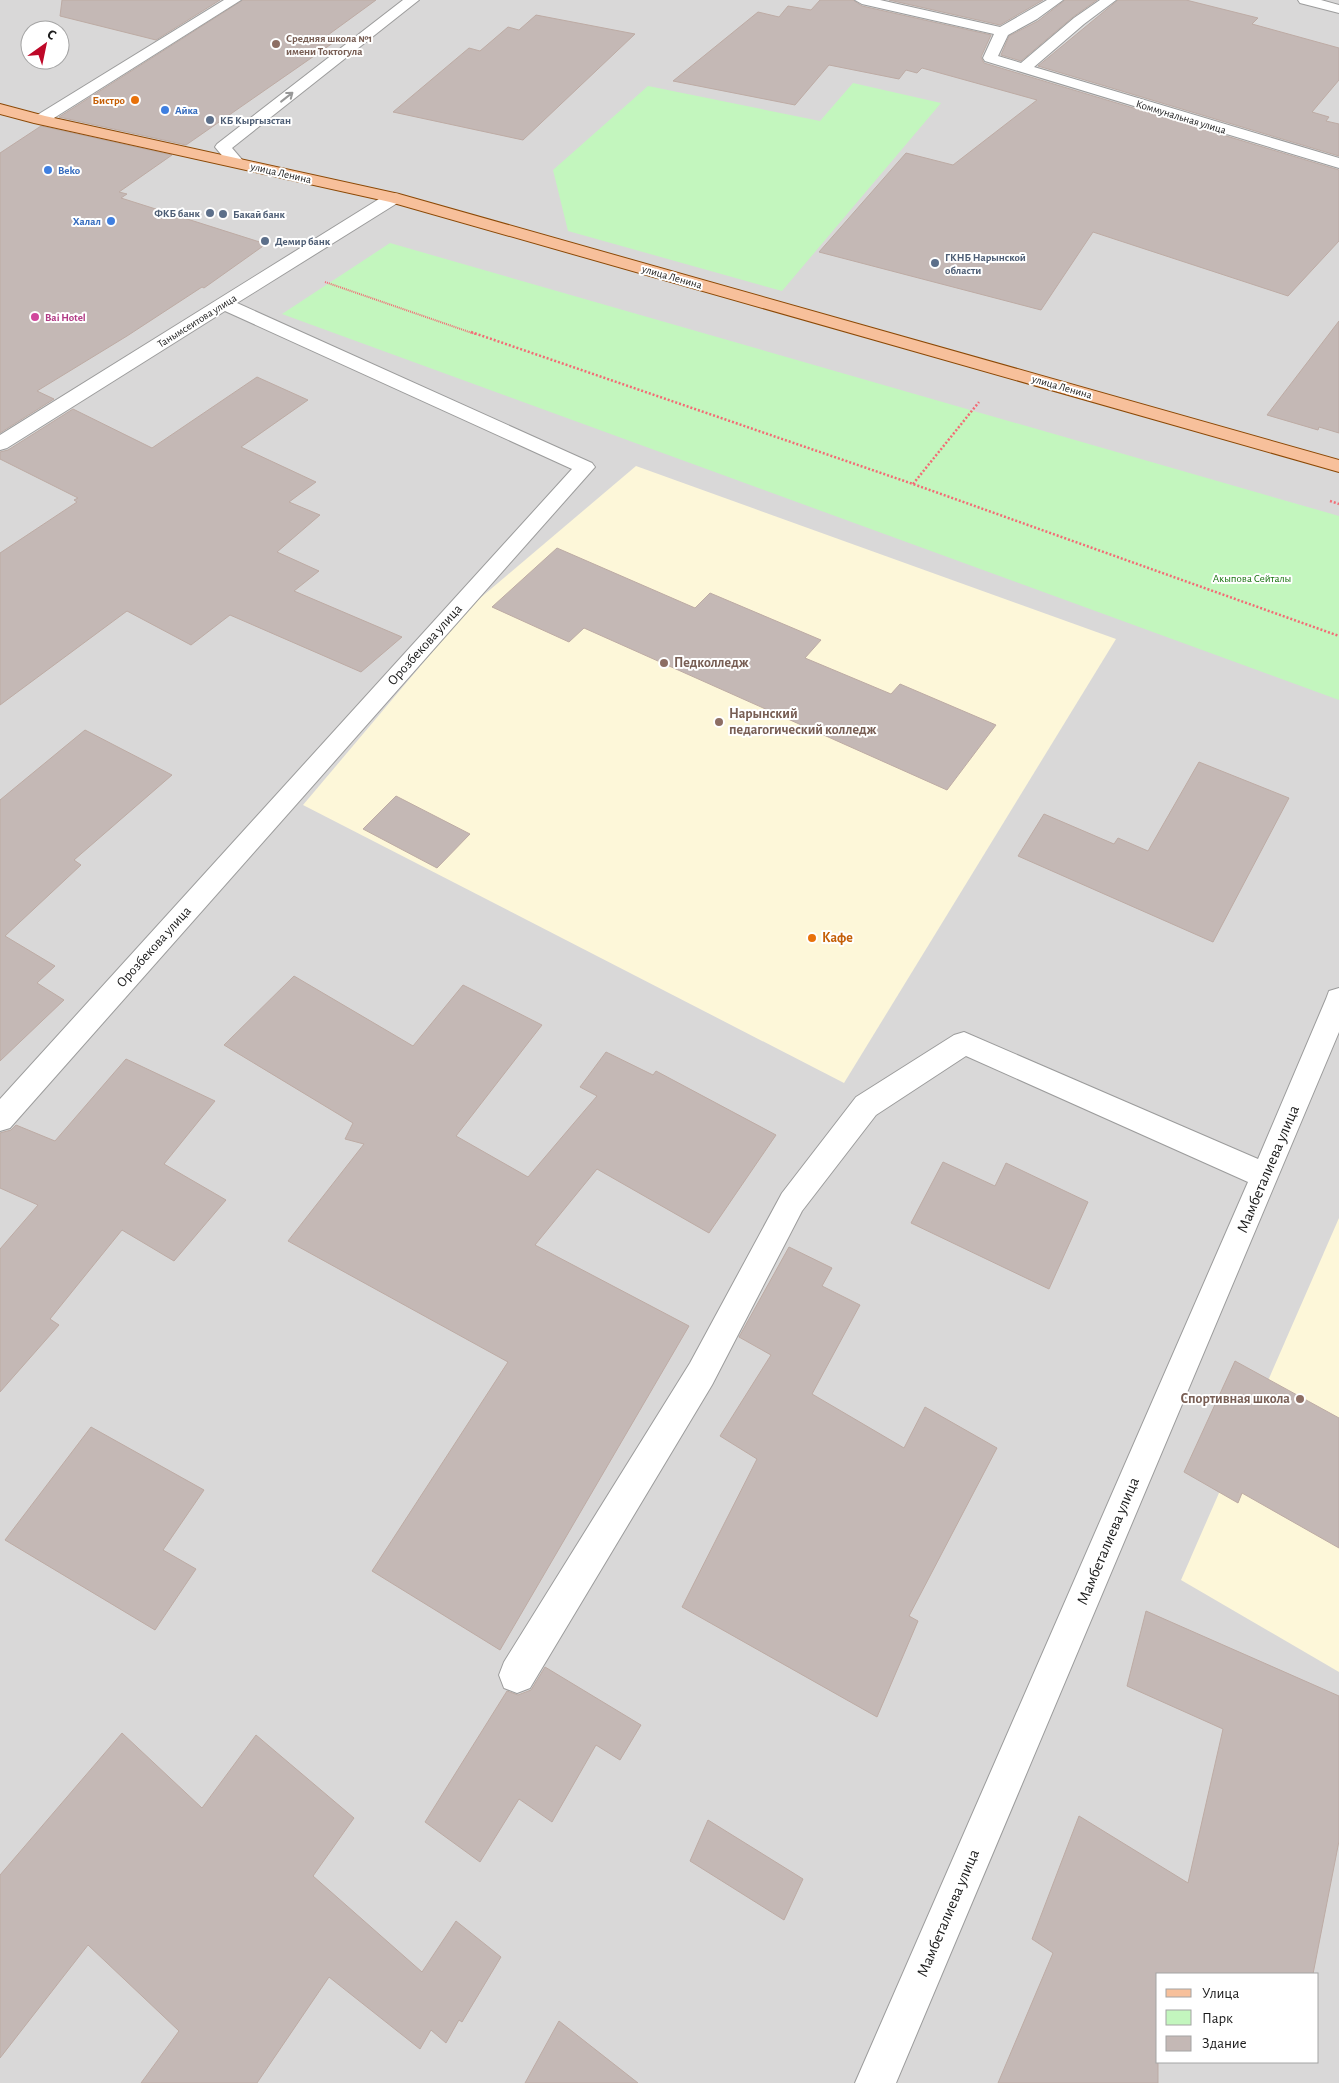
<svg xmlns="http://www.w3.org/2000/svg" width="1339" height="2083" viewBox="0 0 1339 2083" font-family="'Alegreya Sans',sans-serif">
<style>
.residential{fill:#d9d8d8;fill-rule:evenodd}
.education{fill:#fdf7d9}
.park{fill:#c3f6be}
.building{fill:#c4b8b5;stroke:#bdaba4}
.lines{fill:none;stroke-linecap:round;stroke-linejoin:round}
.minor-casing{stroke:#9c9c9c;stroke-width:2}
.major-casing{stroke:#8c4906;stroke-width:2}
.path-far1{stroke:#f36b75;stroke-width:2;stroke-dasharray:1 1;stroke-linecap:butt}
.path{stroke:#f36b75;stroke-width:2.5;stroke-dasharray:2 2;stroke-linecap:butt}
.minor{fill:#fff;fill-rule:evenodd}
.major{fill:#f7c09b;fill-rule:evenodd}
.oneway{stroke:#989898}
.education-dot{fill:#8d6e63;stroke:#fff;stroke-width:2}
.food-dot{fill:#e8710a;stroke:#fff;stroke-width:2}
.shop-dot{fill:#3f7fe0;stroke:#fff;stroke-width:2}
.service-dot{fill:#5c6f8a;stroke:#fff;stroke-width:2}
.hotel-dot{fill:#d1479c;stroke:#fff;stroke-width:2}
.labels{text-anchor:middle;dominant-baseline:central;stroke-width:4;stroke-linejoin:round;paint-order:stroke}
.far-education-label{font-size:11px;font-weight:bold;fill:#785e54;stroke:#fff;text-anchor:start}
.far-food-label{font-size:11px;font-weight:bold;fill:#c56008;stroke:#fff;text-anchor:end}
.far-shop-label{font-size:11px;font-weight:bold;fill:#366cbe;stroke:#fff;text-anchor:start}
.far-street-label{font-size:11px;fill:#1b1b1b;stroke:#fff}
.far-service-label{font-size:11px;font-weight:bold;fill:#4e5e75;stroke:#fff;text-anchor:start}
.far-hotel-label{font-size:11px;font-weight:bold;fill:#b23c85;stroke:#fff;text-anchor:start}
.far-park-label{font-size:11px;fill:#18730f;stroke:#fff}
.street-label{font-size:14px;fill:#1b1b1b;stroke:#fff}
.education-label{font-size:14px;font-weight:bold;fill:#785e54;stroke:#fff;text-anchor:start}
.food-label{font-size:14px;font-weight:bold;fill:#c56008;stroke:#fff;text-anchor:start}
.near-street-label{font-size:16px;fill:#1b1b1b;stroke:#fff}
</style>
<rect width="100%" height="100%" fill="#ece7e1"/>
<path class="residential" d="M0,0h1339v2083h-1339zM30,30h30v30h-30zM1158,1974h160v88h-160z"/>
<g class="education">
<path d="M636,466l480,173 -272,444 -541,-278 169,-200z"/>
<path d="M1339,1218v454l-158,-92z"/>
</g>
<g class="park">
<path d="M853,83l88,20 -159,188 -214,-60 -15,-61 95,-84 172,35z"/>
<path d="M390,243l949,273v184l-1057,-386z"/>
</g>
<g class="building">
<path d="M62,0h158l-64,40 -96,-24z"/>
<path d="M243,0h133l-48,35 12,3 -154,107 -127,-28z"/>
<path d="M820,0h33l9,6 129,29 -10,22 3,6 355,107v71l-51,55 -195,-64 -52,78 -222,-58 87,-99 47,12 84,-65 -115,-32 -5,5 -11,-3 -7,9 -70,-14 -34,40 -122,-24 85,-69 21,5 9,-11 23,4z"/>
<path d="M889,0h154l-43,25z"/>
<path d="M1065,0h32l-24,17 -52,44 -20,-6 8,-19 29,-15z"/>
<path d="M1118,0h68l72,18 -6,6 87,24v32l-27,32 17,5 -3,4 13,3v32l-301,-90z"/>
<path d="M536,15l99,19 -112,106 -130,-28 76,-64 11,3 28,-24 11,3z"/>
<path d="M41,126l131,29 -53,37 8,2 -6,4 145,46 -62,44 -2,-1 -75,49 -90,55 17,8 -54,34v-280z"/>
<path d="M1339,321v112l-20,-6 -1,3 -51,-15z"/>
<path d="M257,377l51,23 -67,47 75,35 -27,20 31,13 -43,37 42,19 -25,20 108,46 -41,35 -131,-57 -39,30 -64,-34 -127,94v-152l77,-51 -3,-2 4,-2 -78,-39v-7l8,-2 65,-41 79,39z"/>
<path d="M557,548l138,60 15,-15 111,47 -16,18 86,36 9,-10 96,41 -49,65 -363,-162 -15,14 -77,-35z"/>
<path d="M85,730l87,45 -98,85 7,5 -76,71 50,30 -18,17 27,17 -64,61v-261z"/>
<path d="M1199,762l90,36 -76,144 -195,-86 26,-42 70,30 4,-6 30,13z"/>
<path d="M396,796l74,38 -33,34 -74,-39z"/>
<path d="M294,976l119,70 50,-61 79,40 -86,111 72,41 69,-81 -17,-9 26,-35 47,23 3,-4 120,64 -67,98 -112,-64 -62,76 154,81 -189,324 -128,-79 136,-209 -220,-121 76,-97 -19,-5 8,-16 -129,-78z"/>
<path d="M126,1059l89,42 -51,63 62,36 -52,61 -52,-31 -72,89 9,6 -59,67v-143l38,-44 -38,-17v-55l11,-3 5,-5 39,16z"/>
<path d="M943,1162l52,24 11,-23 82,39 -39,87 -138,-66z"/>
<path d="M789,1247l43,21 -10,18 38,19 -48,89 92,54 21,-41 72,41 -88,168 9,5 -41,96 -195,-110 75,-148 -37,-23 51,-81 -32,-18z"/>
<path d="M1235,1361l104,57v130l-97,-55 -4,10 -54,-31z"/>
<path d="M91,1427l113,63 -41,60 33,19 -41,61 -150,-90z"/>
<path d="M1146,1611l193,85v145l-26,133h-155v109h-160l55,-130 -21,-14 47,-123 109,67 35,-154 -96,-43z"/>
<path d="M545,1667l96,58 -21,35 -24,-15 -44,77 -33,-23 -39,63 -55,-40 82,-131 11,4 13,-5z"/>
<path d="M122,1733l80,75 54,-73 98,83 -41,58 109,96 34,-51 45,36 -39,65 -3,-2 -13,23 -15,-13 -11,19 -91,-72 -72,106h-116l38,-52 -91,-86 -88,113v-183z"/>
<path d="M708,1820l95,59 -19,41 -94,-59z"/>
<path d="M559,2021l79,62h-113z"/>
</g>
<g class="lines">
<defs>
<g id="minor">
<path d="M224,0h17l-195,123h-12l-2,-3 2,-3z"/>
<path d="M403,0h16l-187,148 12,14 -2,3h-12l-15,-18 2,-3z"/>
<path d="M855,0h25l120,27 47,-27h16l-26,19 -29,16 -10,21 23,7 53,-45 26,-18h16l-32,24 -50,43 305,91v10l-354,-107 -2,-3 11,-24 -132,-30z"/>
<path d="M1298,0h23l18,5v8l-39,-10z"/>
<path d="M393,193l6,1 2,4 -2,4 -162,101 355,160 3,4 -585,661 -10,3v-32l572,-630 -347,-158 -218,137 -7,2v-15l387,-241z"/>
<path d="M1339,988v44l-443,1051h-41l393,-901 -282,-126 -90,59 -74,96 -90,174 -182,303 -13,5 -13,-5 -5,-13 5,-13 186,-299 92,-170 74,-96 98,-62 10,-3 294,127 68,-160 3,-8z"/>
</g>
<path id="major" d="M0,104l45,12 354,78 940,266v12l-949,-270 -356,-79 -34,-9z"/>
</defs>
<use href="#minor" class="minor-casing"/>
<use href="#major" class="major-casing"/>
<path class="path-far1" d="M325,282l150,52"/>
<g class="path">
<path d="M471,332l442,152 426,152"/>
<path d="M913,484l66,-82"/>
<path d="M1330,501l9,3"/>
</g>
<use href="#minor" class="minor"/>
<use href="#major" class="major"/>
</g>
<defs><path id="oneway-shaft" d="M-6 0H5M1.5-3L5.5 0L1.5 3" fill="none" stroke-width="1.6" stroke-linecap="round" stroke-linejoin="round" transform="scale(1.25)"/></defs>
<use class="oneway" href="#oneway-shaft" transform="translate(287 97) rotate(-38)"/>
<g class="education-dot">
<circle cx="276" cy="44" r="5"/>
<circle cx="664" cy="663" r="5"/>
<circle cx="719" cy="722" r="5"/>
<circle cx="1300" cy="1399" r="5"/>
</g>
<g class="food-dot">
<circle cx="135" cy="100" r="5"/>
<circle cx="812" cy="938" r="5"/>
</g>
<g class="shop-dot">
<circle cx="165" cy="110" r="5"/>
<circle cx="48" cy="170" r="5"/>
<circle cx="111" cy="221" r="5"/>
</g>
<g class="service-dot">
<circle cx="210" cy="120" r="5"/>
<circle cx="210" cy="213" r="5"/>
<circle cx="223" cy="214" r="5"/>
<circle cx="265" cy="241" r="5"/>
<circle cx="935" cy="263" r="5"/>
</g>
<circle class="hotel-dot" cx="35" cy="317" r="5"/>
<g class="labels">
<g class="far-education-label">
<text x="286" y="38">Средняя школа №1<tspan x="286" dy="13">имени Токтогула</tspan></text>
</g>
<g class="far-food-label">
<text x="125" y="100">Бистро</text>
</g>
<g class="far-shop-label">
<text x="175" y="110">Айка</text>
<text x="58" y="170">Beko</text>
<text x="101" y="221" text-anchor="end">Халал</text>
</g>
<g class="far-street-label">
<text transform="translate(1181 117) rotate(17)">Коммунальная улица</text>
<text transform="translate(281 173) rotate(13)">улица Ленина</text>
<text transform="translate(672 277) rotate(16)">улица Ленина</text>
<text transform="translate(197 321) rotate(-32)">Танымсеитова улица</text>
<text transform="translate(1062 387) rotate(16)">улица Ленина</text>
</g>
<g class="far-service-label">
<text x="220" y="120">КБ Кыргызстан</text>
<text x="200" y="213" text-anchor="end">ФКБ банк</text>
<text x="233" y="214">Бакай банк</text>
<text x="275" y="241">Демир банк</text>
<text x="945" y="257">ГКНБ Нарынской<tspan x="945" dy="13">области</tspan></text>
</g>
<g class="far-hotel-label">
<text x="45" y="317">Bai Hotel</text>
</g>
<g class="far-park-label">
<text x="1252" y="578">Акыпова Сейталы</text>
</g>
<g class="street-label">
<text transform="translate(425 645) rotate(-48)">Орозбекова улица</text>
<text transform="translate(154 947) rotate(-48)">Орозбекова улица</text>
</g>
<g class="education-label">
<text x="674" y="663">Педколледж</text>
<text x="729" y="714">Нарынский<tspan x="729" dy="16">педагогический колледж</tspan></text>
<text x="1290" y="1399" text-anchor="end">Спортивная школа</text>
</g>
<g class="food-label">
<text x="822" y="938">Кафе</text>
</g>
<g class="near-street-label">
<text transform="translate(1268 1169) rotate(-67)">Мамбеталиева улица</text>
<text transform="translate(1108 1541) rotate(-67)">Мамбеталиева улица</text>
<text transform="translate(948 1913) rotate(-67)">Мамбеталиева улица</text>
</g>
</g>
<rect x="1156" y="1973" width="162" height="90" fill="#ffffff" stroke="#a4a4a4"/>
<rect x="1166" y="1989" width="25" height="8" fill="#f7c09b" stroke="#a4a4a4"/>
<text x="1202" y="1998" font-size="15" fill="#1b1b1b">Улица</text>
<rect x="1166" y="2010" width="25" height="15" fill="#c3f6be" stroke="#a4a4a4"/>
<text x="1202" y="2023" font-size="15" fill="#1b1b1b">Парк</text>
<rect x="1166" y="2036" width="25" height="15" fill="#c4b8b5" stroke="#a4a4a4"/>
<text x="1202" y="2048" font-size="15" fill="#1b1b1b">Здание</text>
<g transform="translate(45 45) rotate(33)"><circle r="24" fill="#ffffff" stroke="#a4a4a4"/>
<path d="M0-4L9 19L0 12L-9 19Z" fill="#be0828"/>
<text y="-8" font-size="14" font-weight="bold" text-anchor="middle" fill="#1b1b1b">С</text>
</g>
</svg>
